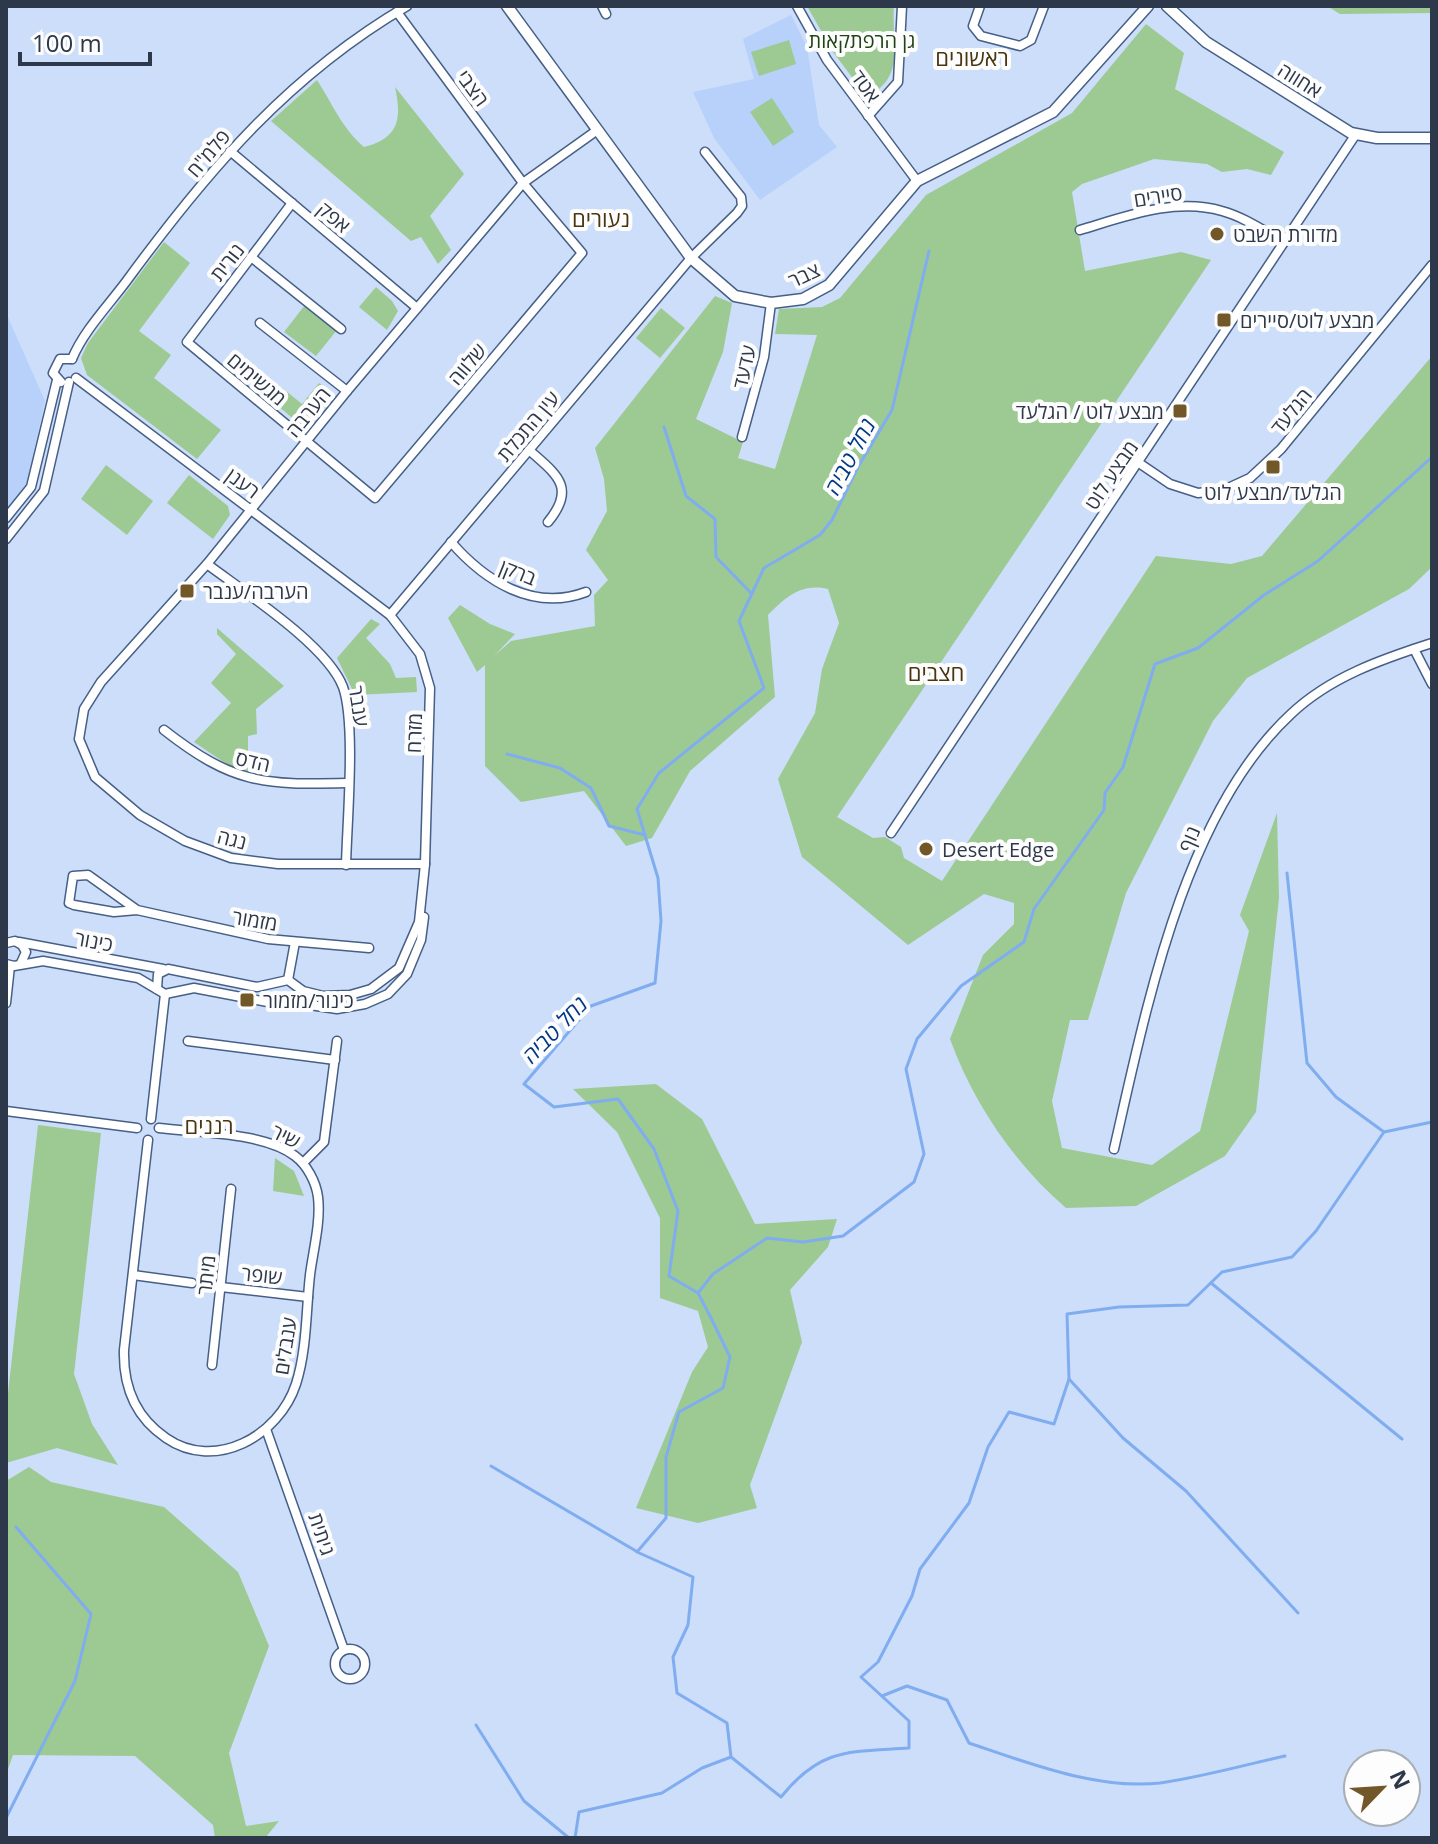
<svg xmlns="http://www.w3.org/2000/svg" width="1438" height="1844" viewBox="0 0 1438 1844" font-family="'Open Sans','Noto Sans Hebrew',sans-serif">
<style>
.built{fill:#b7d1fa}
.green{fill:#9dca92}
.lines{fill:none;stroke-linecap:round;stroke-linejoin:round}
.stream{stroke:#80acf0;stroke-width:3}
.minor-casing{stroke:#465f86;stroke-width:11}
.tertiary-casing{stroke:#465f86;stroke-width:13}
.minor{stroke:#fff;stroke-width:8}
.tertiary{stroke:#fff;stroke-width:10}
.poi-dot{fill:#725729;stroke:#fdfdfd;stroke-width:3}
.labels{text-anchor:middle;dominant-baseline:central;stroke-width:8;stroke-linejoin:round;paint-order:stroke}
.park-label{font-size:20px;fill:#1f4314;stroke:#fdfdfd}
.street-label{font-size:20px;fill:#2d384a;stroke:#fdfdfd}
.poi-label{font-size:20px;fill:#2d384a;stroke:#fdfdfd;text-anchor:start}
.neighbourhood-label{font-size:22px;fill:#49350f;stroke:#fdfdfd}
.water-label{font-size:22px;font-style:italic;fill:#003684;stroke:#fdfdfd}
</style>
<rect width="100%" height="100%" fill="#ccdef9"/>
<g class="built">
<path d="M791,15l16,32 12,78 18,22 -77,53 -46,-62 -21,-46 61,-13 -11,-40z"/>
<path d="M6,313l39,88 -18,81 -21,30z"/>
</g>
<g class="green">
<path d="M807,6h87c-3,38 13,70 -27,91l-34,-45z"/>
<path d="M1327,6h105v7l-92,1z"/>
<path d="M1146,24l38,29 -9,36 109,63 -13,23 -24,-6 -25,3 -15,-8 -53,-5 -72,25 -10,8 13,79 96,-19 30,8 -374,557 36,21 12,-1 16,10 3,11 38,23 214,-325 75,8 31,-8 170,-200v211l-23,22 -162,89 -34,43 -87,172 -38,127h-18l-18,81 10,47 90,17 48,-34 49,-200 -9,-16 37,-102 2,85 -23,214 -31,44 -89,50 -70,2c-51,-44 -93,-105 -116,-169l33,-84 31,-31v-21l-30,-9 -76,51 -106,-88 -24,-78 37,-66 7,-44 17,-46 -11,-34c-27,-6 -42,8 -60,26l7,82 -85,74 -38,67 -26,8 -42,-55 -63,11 -36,-36v-101l-8,7 -29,-54 12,-13 30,19 25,10 -20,21 16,-14 84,-15 -1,-31 14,-15 -22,-30 21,-39 -3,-32 -9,-31 120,-152 17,7 -9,49 -27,67 47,23 -5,16 37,11 42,-134 -42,-1 4,-25 43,-2 18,-9 86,-103 146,-82z"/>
<path d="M789,40l7,24 -37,12 -8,-24z"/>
<path d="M317,80c16,25 25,48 47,67 35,-9 38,-28 31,-60l69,87 -34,42 21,34 -13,14 -17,-27 -10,4 -140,-120z"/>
<path d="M772,98l22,34 -21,14 -23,-34z"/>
<path d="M164,242l26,21 -51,68 32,24 -17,23 67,52 -24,29 -110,-84 -6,-17 7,-15z"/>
<path d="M376,287l16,14 6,10 -11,19 -28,-23z"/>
<path d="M305,305l32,25 -21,26 -32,-24z"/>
<path d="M661,308l24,20 -25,30 -24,-20z"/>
<path d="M319,383l12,10 -28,34 -32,-27 10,-13 21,17z"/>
<path d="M106,465l47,36 -26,34 -46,-36z"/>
<path d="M189,475l39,31 2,9 -17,24 -46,-36z"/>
<path d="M371,619l9,5 -14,14 24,26 6,14 20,-1 1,15 -62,3 -18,-37z"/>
<path d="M217,628l67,58 -28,23 1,25 -9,2v35l-20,-6 -34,-23 37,-39 -20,-20 25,-29 -19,-20z"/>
<path d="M656,1084l46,35 53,105 82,-5 -9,28 -38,43 12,52 -52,143 7,23 -59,15 -62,-15 56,-136 16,-25 -10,-36 -38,-13v-80l-43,-86 -44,-43z"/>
<path d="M38,1125l63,8 -27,241 18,50 26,41 -61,-17 -51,15v-52z"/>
<path d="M275,1158l19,13 10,25 -31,-5z"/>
<path d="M29,1467l22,15 113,25 74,65 31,74 -40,107 17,73 33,-5 -14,17h-50l-2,-13 -78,-69 -122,-1 -7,20v-294z"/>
</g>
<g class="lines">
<g class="stream">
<path d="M664,427l22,69 29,23 1,38 36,37"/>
<path d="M507,754l53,14 31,20 18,38 36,9"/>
<path d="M1287,873l20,190 29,34 48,35"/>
<path d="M1211,1283l191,156"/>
<path d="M698,1293l15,-19 54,-36 36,4 40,-6 71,-54 10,-28 -18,-85 11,-30 44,-53 63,-44 10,-33 70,-99 1,-17 18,-26 32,-103 43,-16 66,-53 54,-34 114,-104"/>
<path d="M1069,1379l54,59 63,53 112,122"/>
<path d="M491,1466l145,85"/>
<path d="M882,1696l25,-10 40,14 22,43c59,20 128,47 191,40 42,-6 84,-18 125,-27"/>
<path d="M476,1725l48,76 45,37"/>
<path d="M731,1757l50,40c40,-50 69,-45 128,-49v-27l-48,-44 17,-15 34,-66 8,-27 49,-66 19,-56 21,-35 45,12 15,-45 -2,-65 52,-7 69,-2 34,-33 70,-15 24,-26 68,-99 48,-10"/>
<path d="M6,1818l69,-137 16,-67 -75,-87"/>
<path d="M575,1838l4,-26 83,-19 40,-25 29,-11 -4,-34 -50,-30 -4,-36 15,-32 5,-48 -56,-25 29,-34v-61l13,-45 44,-24 7,-31 -19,-39 -13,-25 -29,-17 9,-65 -24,-62 -36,-50 -64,8 -30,-23 67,-78 64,-23 6,-62 -3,-43 -21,-69 22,-36 105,-85 -25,-67 25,-53 56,-33 12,-15 26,-53 34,-57 37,-159"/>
</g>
<defs>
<g id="minor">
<path d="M602,6l4,8"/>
<path d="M797,6l30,54 90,121"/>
<path d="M980,6l-7,20 8,10 39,10 11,-6 13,-34"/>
<path d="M868,116l30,-34 4,-76"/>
<path d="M230,151l187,157"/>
<path d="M292,203l-105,139 188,156 207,-245 -59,-70 -126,-171"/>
<path d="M1080,230c44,-13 95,-33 142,-19 22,6 42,20 62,31"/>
<path d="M251,257l90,72"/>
<path d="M260,323l87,68"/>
<path d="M72,359c12,-29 37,-54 56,-80 80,-109 161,-204 279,-273"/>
<path d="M76,378l314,237 30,39 10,34 -5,176 -6,58 -20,46 -28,21 -21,6 -27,1 -20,-5 -15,-11 -31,7 -89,-18 -10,5 -1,15"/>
<path d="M61,382l-8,-9 7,-14h12"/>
<path d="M742,437l22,-80 7,-54"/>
<path d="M529,450c27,24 48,37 19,72"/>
<path d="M1139,463l31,21 28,9 26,-3 26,-12 31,-29 151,-184"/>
<path d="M6,518l25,-31 26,-107"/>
<path d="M6,539l38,-48 25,-109"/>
<path d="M451,542c34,39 82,70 135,50"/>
<path d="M207,564c37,28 120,81 136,123 13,37 4,135 3,178"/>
<path d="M390,615l301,-357 46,-45 5,-7 -1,-9 -36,-45"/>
<path d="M1414,649l18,35"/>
<path d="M164,730c69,54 99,55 183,53"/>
<path d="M891,833l465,-699"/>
<path d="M425,864h-147l-47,-6 -46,-17 -45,-26 -45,-38 -16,-38 5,-30 17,-27 106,-118 140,-173 176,-208 73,-52"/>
<path d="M137,910l-49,-35 -15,1 -4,27 5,2 40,7 23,-2 131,29 101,9"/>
<path d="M19,942l144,27"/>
<path d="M6,943l9,-2 7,4 4,7 -5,11"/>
<path d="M6,964l8,2 29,-5 95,17 27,16 29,-6 94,18 8,-3 41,6 28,-5 23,-10 19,-20 14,-34 3,-23"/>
<path d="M288,980l7,-38"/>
<path d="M6,1003l4,-37"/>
<path d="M188,1041l147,19"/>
<path d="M6,1111l131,17"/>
<path d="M151,1119l14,-125"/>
<path d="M148,1140l-24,210c-1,37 11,67 42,88 49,34 113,-2 130,-54 11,-34 10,-74 14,-109 3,-24 11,-53 8,-78 -2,-15 -11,-32 -23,-41 -31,-24 -98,-23 -136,-28"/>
<path d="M1114,1149c32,-139 69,-335 177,-435 39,-37 91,-55 141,-71"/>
<path d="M303,1163l21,-21 13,-101"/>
<path d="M133,1275l59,8"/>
<path d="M212,1286l96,11"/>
<path d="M212,1365l19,-176"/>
<path d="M266,1429l78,221"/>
<circle cx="350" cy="1664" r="15"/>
</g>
<g id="tertiary">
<path d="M507,6l184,252 44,38 36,7 32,-4 26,-14 88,-104 136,-69 95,-106"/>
<path d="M1167,6l39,36 145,91 26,5h55"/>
</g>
</defs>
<use href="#minor" class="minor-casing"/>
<use href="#tertiary" class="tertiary-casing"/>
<use href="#minor" class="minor"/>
<use href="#tertiary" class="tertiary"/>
</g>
<g class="poi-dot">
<circle cx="1217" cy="234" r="8"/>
<rect x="1216" y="312" width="16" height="16" rx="4"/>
<rect x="1172" y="403" width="16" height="16" rx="4"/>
<rect x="1265" y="459" width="16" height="16" rx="4"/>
<rect x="179" y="583" width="16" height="16" rx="4"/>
<circle cx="926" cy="849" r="8"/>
<rect x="239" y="992" width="16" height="16" rx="4"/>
</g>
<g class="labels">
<g class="park-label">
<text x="862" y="40">גן הרפתקאות</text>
</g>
<g class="street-label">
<text transform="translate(1300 80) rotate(32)">אחווה</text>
<text transform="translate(866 86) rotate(54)">אטד</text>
<text transform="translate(473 88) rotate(54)">הצבי</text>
<text transform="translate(208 153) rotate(-50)">פלמ"ח</text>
<text transform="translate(1158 196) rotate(-9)">סיירים</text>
<text transform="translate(334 217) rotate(40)">אפק</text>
<text transform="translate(227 262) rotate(-52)">נורית</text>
<text transform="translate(804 275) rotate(-25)">צבר</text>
<text transform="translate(467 364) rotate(-50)">שלווה</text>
<text transform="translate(744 367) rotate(-77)">עדעד</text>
<text transform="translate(257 379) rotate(40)">מגשימים</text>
<text transform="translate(1291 411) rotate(-51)">הגלעד</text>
<text transform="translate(308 412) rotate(-51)">הערבה</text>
<text transform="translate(528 426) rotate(-50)">עין התכלת</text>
<text transform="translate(1111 475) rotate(-56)">מבצע לוט</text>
<text transform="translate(243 483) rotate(37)">רענן</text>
<text transform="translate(518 572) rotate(22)">ברקן</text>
<text transform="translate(359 706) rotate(81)">ענבר</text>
<text transform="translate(414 733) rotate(-88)">מזרח</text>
<text transform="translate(253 761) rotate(13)">הדס</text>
<text transform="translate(232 839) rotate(14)">נגה</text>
<text transform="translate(1189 839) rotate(-67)">נוף</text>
<text transform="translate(255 920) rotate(9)">מזמור</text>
<text transform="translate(94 941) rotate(10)">כינור</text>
<text transform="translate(286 1136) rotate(26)">שיר</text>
<text transform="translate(206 1275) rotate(-84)">מיתר</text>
<text transform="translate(262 1275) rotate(6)">שופר</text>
<text transform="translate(285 1346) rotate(-81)">ענבלים</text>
<text transform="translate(322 1534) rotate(71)">גיתית</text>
</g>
<g class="poi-label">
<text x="1233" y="234">מדורת השבט</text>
<text x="1240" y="320">מבצע לוט/סיירים</text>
<text x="1164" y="411" text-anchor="end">מבצע לוט / הגלעד</text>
<text x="1273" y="492" text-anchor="middle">הגלעד/מבצע לוט</text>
<text x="203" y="591">הערבה/ענבר</text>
<text x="942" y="849">Desert Edge</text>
<text x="263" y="1000">כינור/מזמור</text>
</g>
<g class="neighbourhood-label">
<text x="972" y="57">ראשונים</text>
<text x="601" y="218">נעורים</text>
<text x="936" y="672">חצבים</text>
<text x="209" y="1125">רננים</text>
</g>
<g class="water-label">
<text transform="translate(849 456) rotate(-62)">נחל טביה</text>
<text transform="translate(554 1029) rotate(-46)">נחל טביה</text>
</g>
</g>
<rect width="1438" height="1844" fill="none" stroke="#2d384a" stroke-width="16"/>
<g transform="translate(1382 1788) rotate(65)"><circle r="38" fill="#fdfdfd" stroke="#aaaeb5" stroke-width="2"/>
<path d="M0-6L14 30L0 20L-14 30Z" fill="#725729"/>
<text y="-12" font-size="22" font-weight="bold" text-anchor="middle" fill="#2d384a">N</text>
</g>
<path d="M20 52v12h130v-12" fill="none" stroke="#2d384a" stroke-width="4"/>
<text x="32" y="52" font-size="24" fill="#2d384a" stroke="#fdfdfd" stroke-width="6" paint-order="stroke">100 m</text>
</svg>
